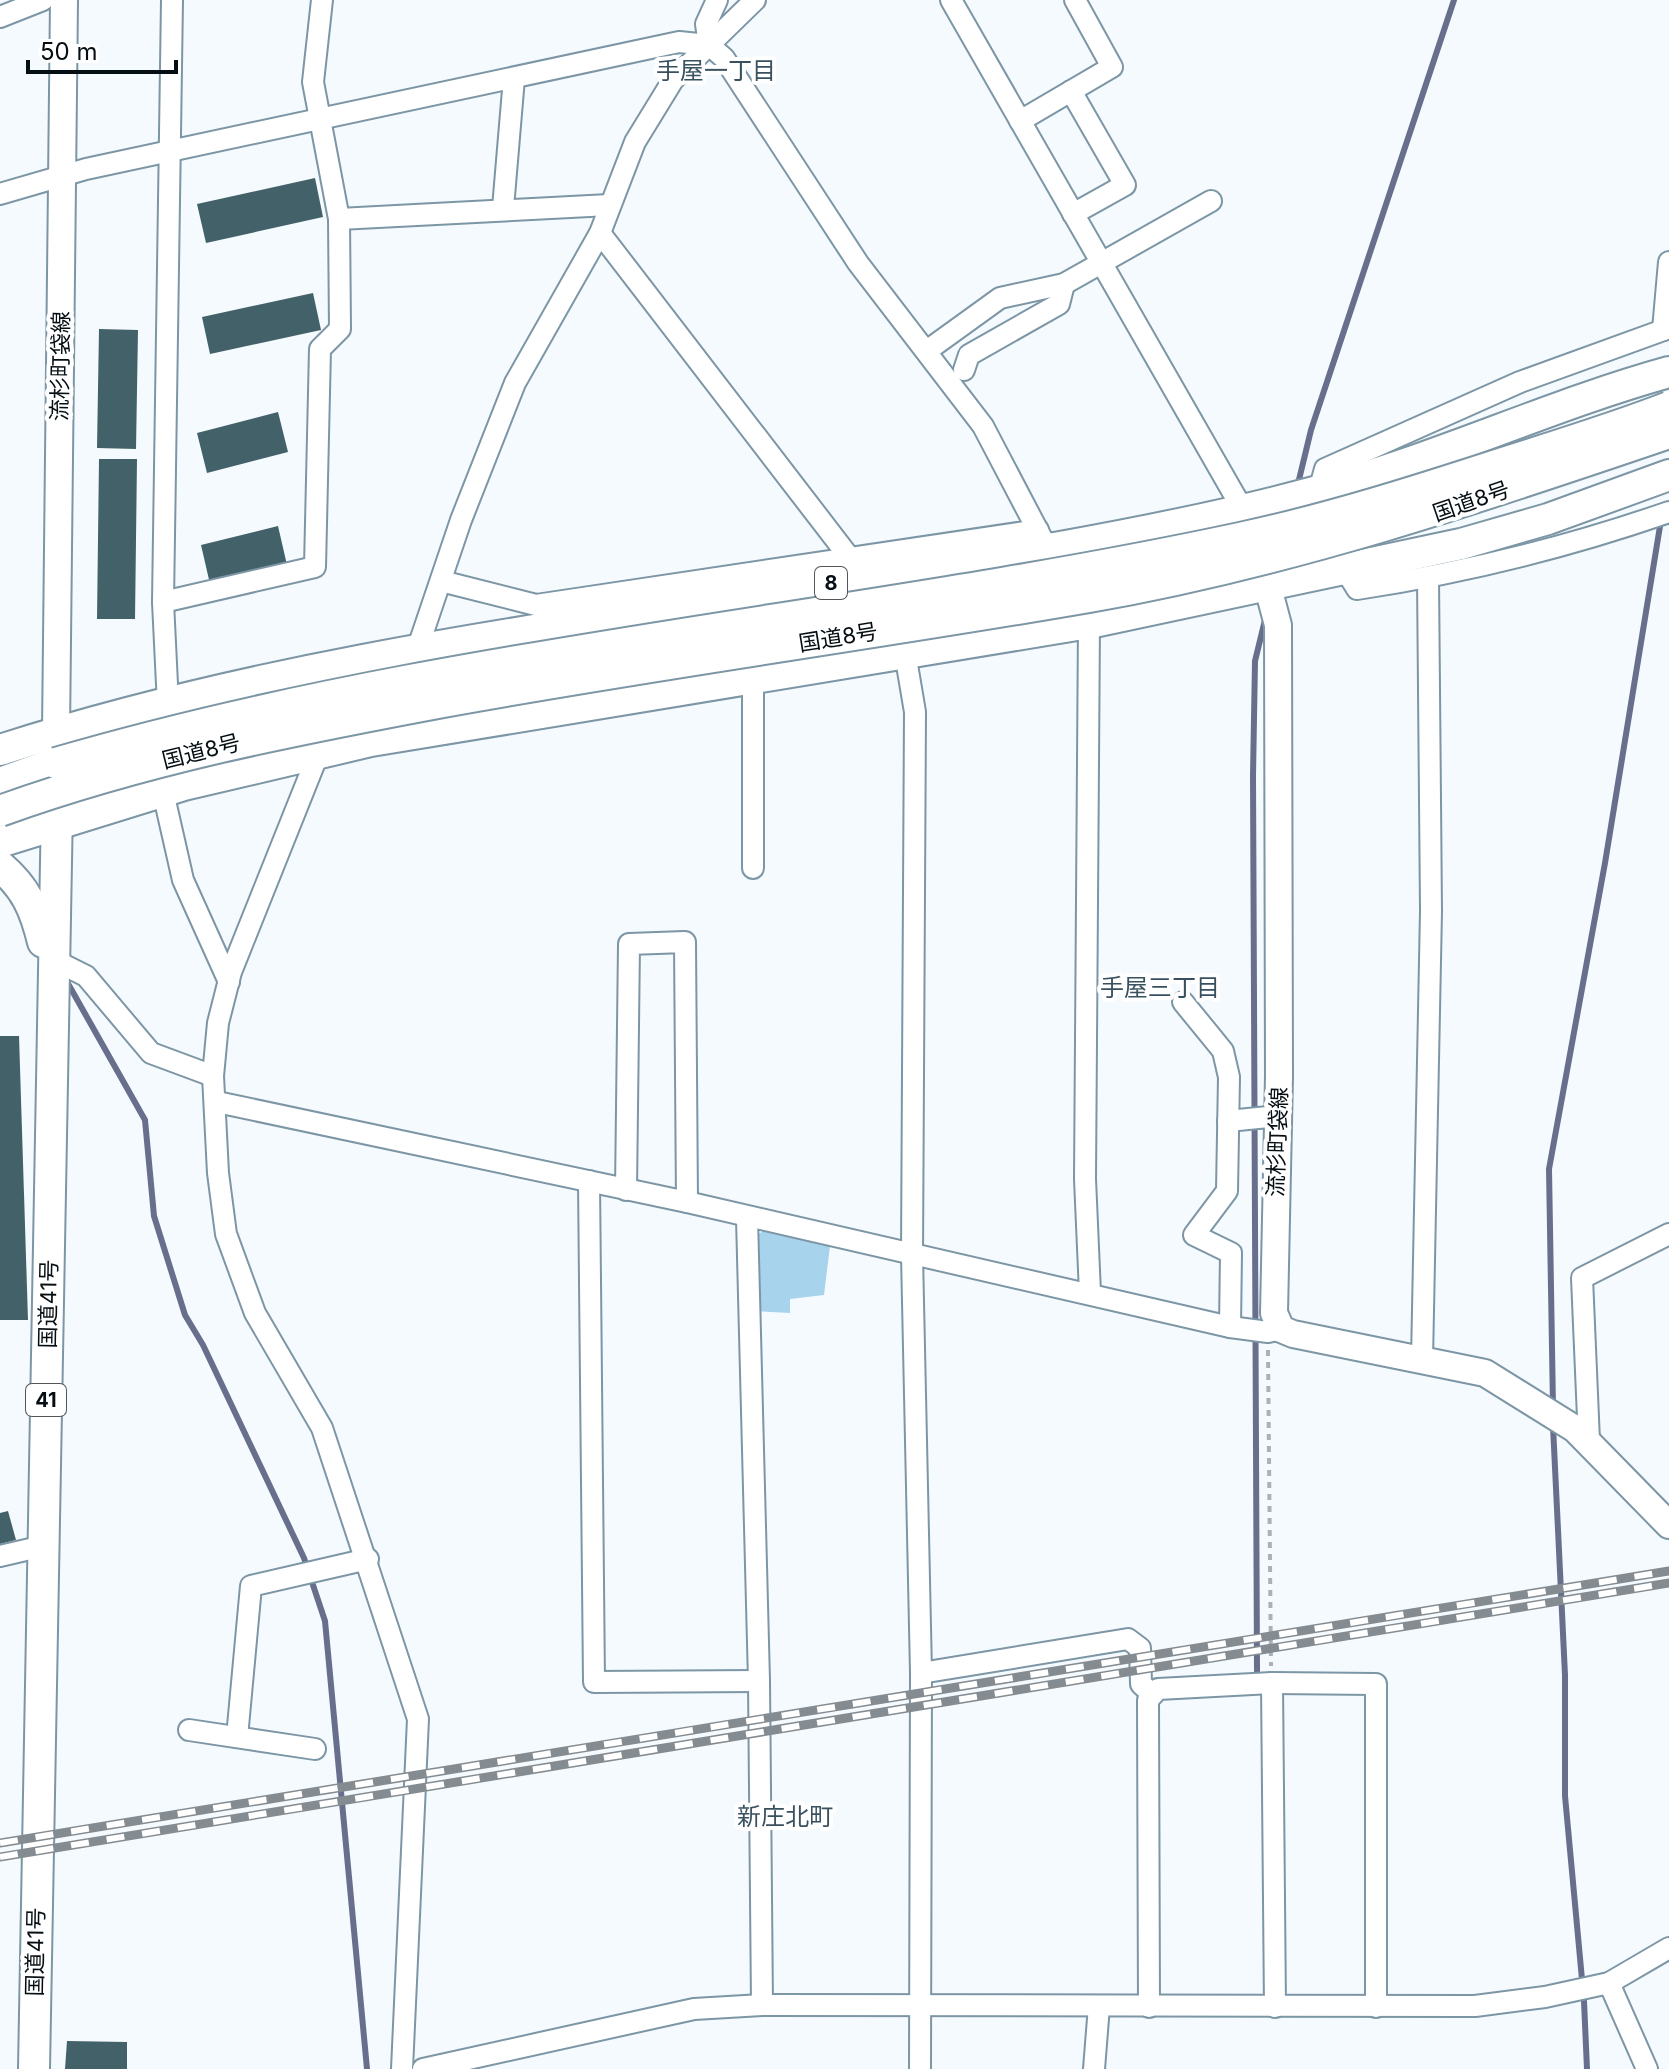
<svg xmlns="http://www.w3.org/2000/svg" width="1669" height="2069" viewBox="0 0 1669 2069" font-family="Inter,'Noto Sans JP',sans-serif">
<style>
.green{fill:#a8d3ec}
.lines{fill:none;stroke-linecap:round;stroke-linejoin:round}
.stream{stroke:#686f8c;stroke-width:6}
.building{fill:#436168}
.minor-casing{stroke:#7c96a5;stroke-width:24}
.major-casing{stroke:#7c96a5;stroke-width:30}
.highway-casing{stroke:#7c96a5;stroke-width:34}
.path{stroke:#abb1b6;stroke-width:4;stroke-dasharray:6 6;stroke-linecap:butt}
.minor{stroke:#fff;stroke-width:20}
.major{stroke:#fff;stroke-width:26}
.highway{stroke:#fff;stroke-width:30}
.rail-casing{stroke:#858c91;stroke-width:9}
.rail{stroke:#fff;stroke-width:6;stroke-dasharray:18;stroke-linecap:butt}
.highway-bridge-casing{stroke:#7c96a5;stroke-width:34;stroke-linecap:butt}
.highway-bridge{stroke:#fff;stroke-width:30}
.labels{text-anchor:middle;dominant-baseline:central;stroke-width:8;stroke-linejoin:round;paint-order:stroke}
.shield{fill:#fff;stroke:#50565a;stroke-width:2}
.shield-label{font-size:20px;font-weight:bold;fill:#050e13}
.street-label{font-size:22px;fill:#050e13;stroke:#fff}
.neighbourhood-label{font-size:24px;fill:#39515f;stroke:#fff}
</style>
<rect width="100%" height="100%" fill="#f5fafe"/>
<path class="green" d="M763,1231l67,15 -6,49 -34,4v14l-35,-2 -4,-72z"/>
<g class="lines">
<g class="stream">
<path d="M1297,488l14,-58 143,-430"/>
<path d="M66,980l79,140 9,96 31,99 18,30 101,213 21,63 42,448"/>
<path d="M1553,1407l-4,-238 56,-306 56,-343"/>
<path d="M1553,1426l12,249v121l19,205 3,68"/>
<path d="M1257,1671l-4,-895 2,-115 10,-41"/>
</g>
</g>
<g class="building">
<path d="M315,178l8,39 -117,26 -9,-39z"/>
<path d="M313,293l8,37 -111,24 -8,-37z"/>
<path d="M99,329l39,1 -2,119 -39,-1z"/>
<path d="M278,412l10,40 -81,21 -10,-40z"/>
<path d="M99,459h38l-2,160h-38z"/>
<path d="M278,526l9,39 -77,19 -9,-39z"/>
<path d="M0,1036h19l9,284h-28z"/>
<path d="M8,1511l8,29 -16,4v-31z"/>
<path d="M67,2041l60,1v27h-62z"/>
</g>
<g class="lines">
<defs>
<g id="minor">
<path d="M717,0l-11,24 3,21 15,13 134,205 125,163 65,124"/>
<path d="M951,0l292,510"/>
<path d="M0,17l43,-17"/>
<path d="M1071,91l54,94 -52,29"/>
<path d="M1020,121l92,-54 -37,-67"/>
<path d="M0,194l86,-25 593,-127 30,3"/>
<path d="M503,208l11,-130"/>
<path d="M339,219l270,-14"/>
<path d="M600,233l256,333"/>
<path d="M1663,330l6,-68"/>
<path d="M928,350l72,-52 64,-14 147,-83"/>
<path d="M964,370l5,-15 90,-51 5,-20"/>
<path d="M1319,491l6,-22 195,-87 149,-54"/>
<path d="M1344,568l13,21c106,-16 211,-42 312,-77"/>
<path d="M441,581l95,24 502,-75"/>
<path d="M163,602l152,-35 5,-218 20,-20 -1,-110 -26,-137 9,-82"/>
<path d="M1089,623l-4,556 5,114"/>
<path d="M417,650l44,-130 54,-137 85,-150 35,-91 38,-62 82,-80"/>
<path d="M905,653l10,59 -3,543 9,418 -1,396"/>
<path d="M753,677v191"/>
<path d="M168,705l-5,-103 9,-602"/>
<path d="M319,752l-88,220 -13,51 -5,53 5,97 8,61 29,79 67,115 96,291 -16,350"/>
<path d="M163,792l20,88 46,102"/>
<path d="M52,959l34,17 65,77 62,23"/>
<path d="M1183,1002l40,49 6,26 -2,114 -33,44 37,18 -1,74"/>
<path d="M217,1102l470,100 543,125 38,5 13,-3"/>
<path d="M1228,1121l50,-5"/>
<path d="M589,1181l5,501 165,-1"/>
<path d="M626,1190l3,-246 56,-2 2,260"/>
<path d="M747,1218l12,463 3,324"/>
<path d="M1422,1360l9,-449 -3,-333"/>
<path d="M1589,1441l-7,-163 87,-44"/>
<path d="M0,1556l43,-10"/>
<path d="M921,1673l207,-34 12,9 1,36 11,10"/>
<path d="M1272,1683l3,324"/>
<path d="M189,1730l126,19"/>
<path d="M237,1737l14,-151 117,-27"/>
<path d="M1609,1983l38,86"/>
<path d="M1149,2007l-1,-307 10,-11 114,-6 104,1v323"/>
<path d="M423,2069l271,-60 68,-4 713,1 70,-9 64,-14 60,-35"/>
<path d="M1094,2069l5,-63"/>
</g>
<g id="major">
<path d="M1262,565l16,60 1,451 -5,237 7,16 12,5 192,39 90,56 94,96"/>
<path d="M56,732l8,-732"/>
</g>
<g id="highway">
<path d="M0,750c340,-109 699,-138 1049,-201 90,-16 181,-34 269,-58 119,-32 232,-86 351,-119"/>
<path d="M0,783l56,-20"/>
<path d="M0,842l184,-57 187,-44 718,-118 372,-79 87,-25 121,-44"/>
<path d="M0,866c26,22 35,43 43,76"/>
<path d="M34,2069l23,-1262"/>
</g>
</defs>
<use href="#minor" class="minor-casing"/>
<use href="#major" class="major-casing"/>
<use href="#highway" class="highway-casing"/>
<path class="path" d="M1268,1350l3,316"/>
<use href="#minor" class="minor"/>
<use href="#major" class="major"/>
<use href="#highway" class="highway"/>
<defs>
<g id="rail">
<path d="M0,1843l1669,-272"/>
<path d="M0,1857l1669,-274"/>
</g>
</defs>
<use href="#rail" class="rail-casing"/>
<use href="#rail" class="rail"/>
<defs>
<g id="highway-bridge">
<path d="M56,763c387,-113 791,-141 1184,-225 89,-19 177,-47 263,-75 56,-18 112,-35 166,-56"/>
<path d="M0,811c144,-52 293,-81 443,-109 215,-39 431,-68 646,-105 200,-35 389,-99 580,-164"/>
</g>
</defs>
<use href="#highway-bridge" class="highway-bridge-casing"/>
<use href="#highway-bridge" class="highway-bridge"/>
</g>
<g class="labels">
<g class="shield">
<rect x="815" y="567" width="32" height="32" rx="6"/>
<rect x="26" y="1384" width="40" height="32" rx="6"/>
</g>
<g class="shield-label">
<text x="831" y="583">8</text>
<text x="46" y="1400">41</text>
</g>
<g class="street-label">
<text transform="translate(60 366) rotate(-89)">流杉町袋線</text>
<text transform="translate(1471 501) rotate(-19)">国道8号</text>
<text transform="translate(838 637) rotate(-9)">国道8号</text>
<text transform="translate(201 751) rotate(-14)">国道8号</text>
<text transform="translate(1277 1142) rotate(-88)">流杉町袋線</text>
<text transform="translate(48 1304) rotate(-89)">国道41号</text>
<text transform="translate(35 1952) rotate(-89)">国道41号</text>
</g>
<g class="neighbourhood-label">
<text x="716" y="70">手屋一丁目</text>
<text x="1160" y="987">手屋三丁目</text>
<text x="785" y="1816">新庄北町</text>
</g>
</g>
<path d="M28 60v12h148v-12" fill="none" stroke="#050e13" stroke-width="4"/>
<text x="40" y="60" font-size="24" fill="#050e13" stroke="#ffffff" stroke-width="6" paint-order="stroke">50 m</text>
</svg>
